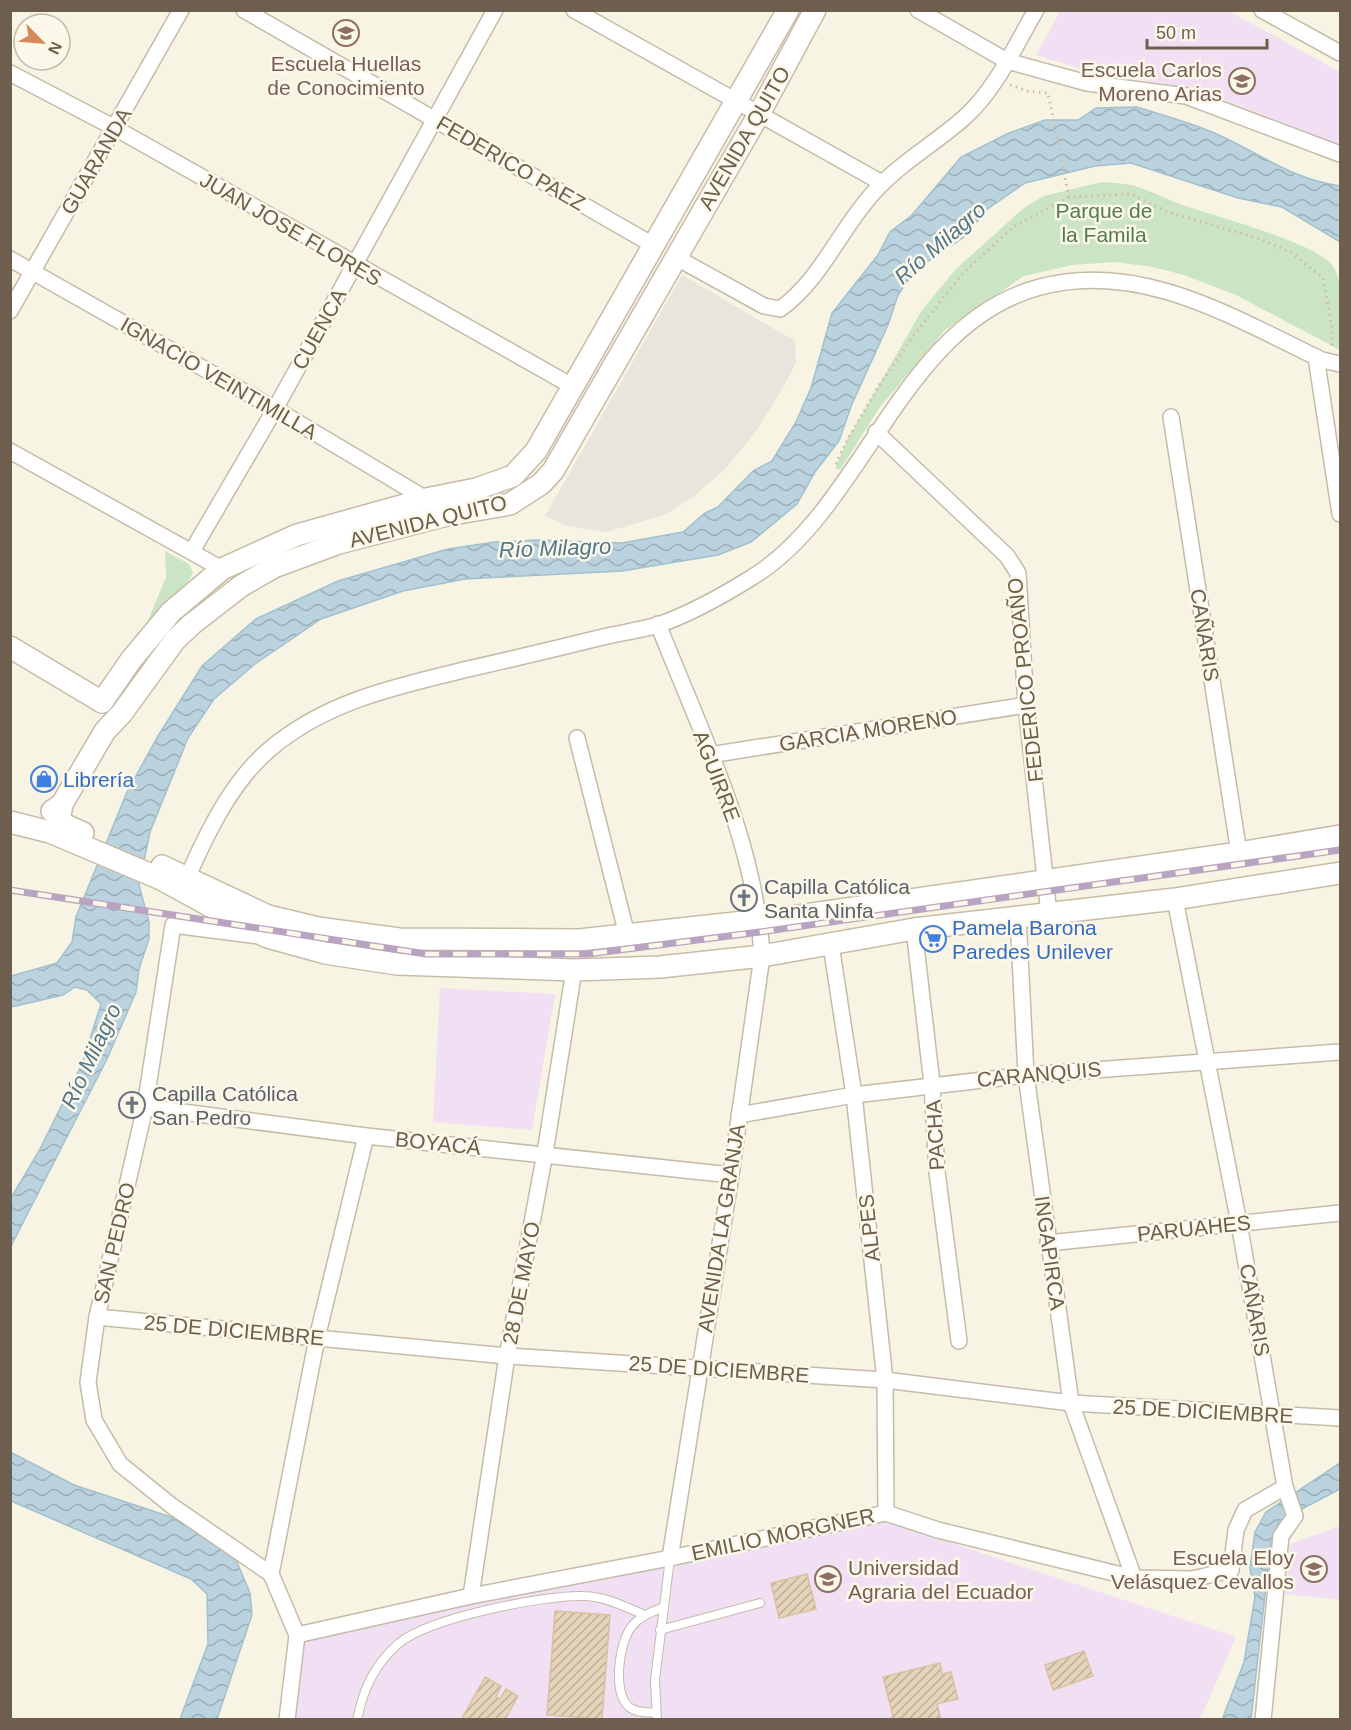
<svg xmlns="http://www.w3.org/2000/svg" width="1351" height="1730" viewBox="0 0 1351 1730" font-family="Helvetica,sans-serif">
<style>
.industrial{fill:#e8e5dd}
.education{fill:#f1e0f4}
.green{fill:#cbe4c4}
.water{fill:url(#water-waves);stroke:#a2c0cf;stroke-width:1.5}
.building{fill:url(#building-hatch);stroke:#dac1a1;stroke-width:1.5}
.lines{fill:none;stroke-linecap:round;stroke-linejoin:round}
.lane-casing{stroke:#c5bba9;stroke-width:10}
.street-casing{stroke:#c5bba9;stroke-width:18}
.secondary-casing{stroke:#c7bca7;stroke-width:24}
.path{stroke:#cebba2;stroke-width:3;stroke-dasharray:1.5 4.5;stroke-linecap:butt}
.lane{stroke:#fff;stroke-width:8}
.street{stroke:#fff;stroke-width:15}
.secondary{stroke:#fff;stroke-width:21}
.rail-casing{stroke:#b8a4c0;stroke-width:7}
.rail{stroke:#fcf8e9;stroke-width:4.5;stroke-dasharray:14;stroke-linecap:butt}
.labels{text-anchor:middle;dominant-baseline:central;stroke-width:5;stroke-linejoin:round;paint-order:stroke}
.education-label{font-size:21px;fill:#785e54;stroke:#fcf8e9;text-anchor:end}
.street-label{font-size:21px;fill:#6d5e4d;stroke:#fcf8e9}
.park-label{font-size:21px;fill:#527c4d;stroke:#fcf8e9}
.shop-label{font-size:21px;fill:#366cbe;stroke:#fcf8e9;text-anchor:start}
.worship-label{font-size:21px;fill:#5b616d;stroke:#fcf8e9;text-anchor:start}
.water-label{font-size:22px;font-style:italic;fill:#51778b;stroke:#fcf8e9}
</style>
<defs>
<pattern id="water-waves" width="16" height="10" patternUnits="userSpaceOnUse" patternTransform="scale(1.5)"><rect width="16" height="10" fill="#bbd3df"/><path d="M0 5q4-4 8 0t8 0" fill="none" stroke="#9caeb7"/></pattern>
<pattern id="building-hatch" width="6" height="6" patternUnits="userSpaceOnUse" patternTransform="scale(1.5)"><rect width="6" height="6" fill="#e5d3ba"/><path d="M-1 1l2-2M0 6l6-6M5 7l2-2" fill="none" stroke="#beae99"/></pattern>
</defs>
<rect width="100%" height="100%" fill="#f8f4e3"/>
<path class="industrial" d="M682,275l113,66 1,22 -16,30 -26,41 -30,36 -30,26 -29,19 -59,17 -39,-6 -22,-10z"/>
<g class="education">
<path d="M1061,10l168,1 111,61v73l-146,-57 -99,-15 -59,-18z"/>
<path d="M440,988l115,6 -23,136 -99,-8z"/>
<path d="M885,1521l351,116 -36,82 -904,1 9,-82z"/>
<path d="M1340,1526v74l-55,-6 5,-50z"/>
</g>
<g class="green">
<path d="M1102,182c8,1 16,1 23,2 21,3 40,15 60,22 30,10 130,37 147,59 14,17 9,64 8,85l-104,-55 -52,-20 -31,-8 -38,-5 -43,3 -48,11 -79,54 -65,77 -40,63 -5,-2 12,-28 75,-130 33,-40 70,-63 19,-11z"/>
<path d="M165,551l24,13 4,9 -3,6 -43,44 19,-46z"/>
</g>
<g class="water">
<path d="M1137,107c25,8 51,15 75,25 45,19 78,47 128,54v56l-58,-35 -44,-9 -107,-35 -36,3 -70,17 -39,27 -19,25 -52,35 -17,25 -10,30 -36,79 -13,37 -24,31 -18,32 -46,38 -33,13 -96,16 -157,8 -62,12 -82,28 -66,45 -41,35 -26,39 -38,94 -11,53 10,37v17l-10,30 -3,23 -29,67 -96,187v-48l28,-47 43,-87 19,-60 -14,-14 -12,-3 -12,8 -52,12v-31l46,-13 15,-21 4,-25 51,-125 31,-56 44,-70 54,-47 82,-38 110,-32 47,-7 43,-2 84,3 61,-11 22,-19 13,-6 35,-36 19,-10 24,-39 15,-34 21,-75 46,-58 12,-23 22,-17 49,-58 48,-24 36,-13h33l18,-12z"/>
<path d="M10,1452l64,33 94,31 29,13 39,31 14,33 2,22 -35,104h-37l28,-75 -1,-50 -16,-15 -180,-78z"/>
<path d="M1340,1463v26l-61,32 -8,21 -20,177 -29,1 22,-58 11,-65 -5,-29 5,-36 11,-20z"/>
</g>
<g class="building">
<path d="M807,1574l9,35 -37,9 -8,-35z"/>
<path d="M555,1611l55,4 -8,104 -55,-4z"/>
<path d="M1084,1651l9,25 -40,14 -8,-25z"/>
<path d="M940,1663l2,11 9,-2 7,27 -21,5 4,16h-52l4,-4 -10,-39z"/>
<path d="M485,1677l16,9 -5,11 4,2 6,-10 12,7 -13,24h-44z"/>
</g>
<g class="lines">
<defs>
<g id="lane">
<path d="M660,1630l100,-27"/>
<path d="M656,1713c-9,-1 -20,0 -27,-6 -17,-15 -10,-65 3,-81 8,-10 20,-14 32,-19"/>
<path d="M357,1720c6,-30 17,-55 41,-76 30,-26 145,-49 185,-48 22,0 42,11 62,19"/>
<path d="M657,1720l-2,-40 15,-122"/>
</g>
<g id="street">
<path d="M244,10l409,235"/>
<path d="M574,10l308,173"/>
<path d="M918,10l89,51 80,22 99,13 154,58"/>
<path d="M1262,10l78,43"/>
<path d="M10,73l105,55 457,258"/>
<path d="M677,258l87,48 16,3c41,-29 60,-80 94,-117 27,-30 62,-49 91,-75 31,-28 50,-71 71,-107"/>
<path d="M10,259l265,150 151,90"/>
<path d="M10,311l171,-301"/>
<path d="M1316,357l24,157"/>
<path d="M1171,417l68,436"/>
<path d="M876,432l131,124 11,17 8,132 23,209"/>
<path d="M10,451l212,118"/>
<path d="M192,551l83,-142 220,-399"/>
<path d="M658,624c42,107 98,217 104,332l-31,219 -61,383"/>
<path d="M577,738l50,197"/>
<path d="M710,755l316,-50"/>
<path d="M188,876c20,-45 44,-95 82,-127 56,-48 128,-63 198,-80 45,-10 90,-21 135,-32 18,-4 37,-7 55,-12 32,-11 64,-29 93,-47 114,-69 149,-254 289,-291 101,-27 194,31 282,73l18,4"/>
<path d="M1175,899l64,324 46,264 10,29 -14,20 -18,184"/>
<path d="M1018,917l8,158 45,328 63,175"/>
<path d="M914,929l18,155 5,88 22,169"/>
<path d="M259,936l-86,-11 -28,182 -48,210 -9,65 6,38 26,44 52,42 99,68"/>
<path d="M831,945l23,150 31,285 1,133"/>
<path d="M145,1107l221,29 365,39"/>
<path d="M739,1115l115,-20 172,-20 314,-23"/>
<path d="M1048,1243l292,-30"/>
<path d="M97,1317l410,39 378,24 186,23 269,15"/>
<path d="M271,1574l46,-236 49,-202"/>
<path d="M271,1574l26,61 -10,85"/>
<path d="M471,1596l36,-240 38,-203 29,-183"/>
<path d="M297,1635l174,-39 199,-38 216,-45 52,17 196,48 58,1 39,-9 5,-40 9,-20 40,-23"/>
</g>
<g id="secondary">
<path d="M10,647l92,55"/>
<path d="M102,702l29,-42 40,-48 51,-43 75,-34 129,-36 50,-10 37,-13 23,-25 252,-441"/>
<path d="M62,804l-3,18 24,11"/>
<path d="M52,811l10,-7 43,-73 17,-18 53,-73 17,-16 49,-38 33,-19 65,-24 108,-28 63,-11 31,-20 12,-13 206,-357 56,-104"/>
<path d="M10,822l40,10 111,47 106,58 58,16 72,11 177,6 86,-3 102,-11 152,-27 261,-30 165,-26"/>
<path d="M162,866l106,50 50,12 81,11 180,1 212,-23 448,-64 101,-17"/>
</g>
</defs>
<use href="#lane" class="lane-casing"/>
<use href="#street" class="street-casing"/>
<use href="#secondary" class="secondary-casing"/>
<g class="path">
<path d="M1010,85l17,6 21,2 21,104"/>
<path d="M836,464l11,-24 33,-56 34,-49 48,-61 51,-47 56,-30 62,-3 37,18 92,27 32,14 31,25 9,49v19"/>
</g>
<use href="#lane" class="lane"/>
<use href="#street" class="street"/>
<use href="#secondary" class="secondary"/>
<defs>
<path id="rail" d="M10,890l416,64h162l172,-22 580,-82"/>
</defs>
<use href="#rail" class="rail-casing"/>
<use href="#rail" class="rail"/>
</g>
<defs>
<symbol id="school-ring" viewBox="-11 -11 22 22"><circle r="9.5" fill="#fcf8e9" stroke="#8d6e63" stroke-width="1.5"/><path d="M0-5L7-2L0 1L-7-2ZM-4 1L0 2.5L4 1V4Q0 6-4 4Z" fill="#8d6e63"/></symbol>
<symbol id="shop-ring" viewBox="-11 -11 22 22"><circle r="9.5" fill="#fcf8e9" stroke="#3f7fe0" stroke-width="1.5"/><path d="M-5-2.5h2.3a2.7 3.5 0 0 1 5.4 0H5L5.5 6h-11ZM-1.5-2.5h3a1.5 2.3 0 0 0-3 0Z" fill="#3f7fe0"/></symbol>
<symbol id="church-ring" viewBox="-11 -11 22 22"><circle r="9.5" fill="#fcf8e9" stroke="#6b7280" stroke-width="1.5"/><path d="M-1.2-6h2.4v3.5h3.3v2.4h-3.3V6h-2.4V-.1h-3.3v-2.4h3.3Z" fill="#6b7280"/></symbol>
<symbol id="supermarket-ring" viewBox="-11 -11 22 22"><circle r="9.5" fill="#fcf8e9" stroke="#3f7fe0" stroke-width="1.5"/><path d="M-6-5.5h2.5l.6 2H6L4.5 2H-2.5L-4.4-4H-6ZM-1.5 3.2a1.3 1.3 0 1 0 .1 0ZM3 3.2a1.3 1.3 0 1 0 .1 0Z" fill="#3f7fe0"/></symbol>
<symbol id="university-ring" viewBox="-11 -11 22 22"><circle r="9.5" fill="#fcf8e9" stroke="#8d6e63" stroke-width="1.5"/><path d="M0-5L7-2L0 1L-7-2ZM-4 1L0 2.5L4 1V4Q0 6-4 4Z" fill="#8d6e63"/></symbol>
</defs>
<g fill-rule="evenodd">
<use href="#school-ring" x="331" y="18" width="30" height="30"/>
<use href="#school-ring" x="1227" y="66" width="30" height="30"/>
<use href="#shop-ring" x="29" y="764" width="30" height="30"/>
<use href="#church-ring" x="729" y="883" width="30" height="30"/>
<use href="#supermarket-ring" x="918" y="924" width="30" height="30"/>
<use href="#church-ring" x="117" y="1090" width="30" height="30"/>
<use href="#school-ring" x="1299" y="1554" width="30" height="30"/>
<use href="#university-ring" x="813" y="1564" width="30" height="30"/>
</g>
<g class="labels">
<g class="education-label">
<text x="346" y="63" text-anchor="middle">Escuela Huellas<tspan x="346" dy="24">de Conocimiento</tspan></text>
<text x="1222" y="69">Escuela Carlos<tspan x="1222" dy="24">Moreno Arias</tspan></text>
<text x="1294" y="1557">Escuela Eloy<tspan x="1294" dy="24">Velásquez Cevallos</tspan></text>
<text x="848" y="1567" text-anchor="start">Universidad<tspan x="848" dy="24">Agraria del Ecuador</tspan></text>
</g>
<g class="street-label">
<text transform="translate(744 138) rotate(-60)">AVENIDA QUITO</text>
<text transform="translate(96 161) rotate(-60)">GUARANDA</text>
<text transform="translate(511 163) rotate(30)">FEDERICO PAEZ</text>
<text transform="translate(291 229) rotate(30)">JUAN JOSE FLORES</text>
<text transform="translate(319 329) rotate(-61)">CUENCA</text>
<text transform="translate(219 378) rotate(30)">IGNACIO VEINTIMILLA</text>
<text transform="translate(428 521) rotate(-14)">AVENIDA QUITO</text>
<text transform="translate(1205 635) rotate(81)">CAÑARIS</text>
<text transform="translate(1025 680) rotate(-96)">FEDERICO PROAÑO</text>
<text transform="translate(868 730) rotate(-9)">GARCIA MORENO</text>
<text transform="translate(717 776) rotate(69)">AGUIRRE</text>
<text transform="translate(1039 1074) rotate(-5)">CARANQUIS</text>
<text transform="translate(935 1135) rotate(-93)">PACHA</text>
<text transform="translate(438 1143) rotate(6)">BOYACÁ</text>
<text transform="translate(721 1228) rotate(-81)">AVENIDA LA GRANJA</text>
<text transform="translate(869 1228) rotate(-96)">ALPES</text>
<text transform="translate(1194 1228) rotate(-6)">PARUAHES</text>
<text transform="translate(114 1243) rotate(-77)">SAN PEDRO</text>
<text transform="translate(1050 1253) rotate(82)">INGAPIRCA</text>
<text transform="translate(521 1283) rotate(-79)">28 DE MAYO</text>
<text transform="translate(1255 1310) rotate(80)">CAÑARIS</text>
<text transform="translate(234 1330) rotate(5)">25 DE DICIEMBRE</text>
<text transform="translate(719 1369) rotate(4)">25 DE DICIEMBRE</text>
<text transform="translate(1203 1411) rotate(3)">25 DE DICIEMBRE</text>
<text transform="translate(783 1534) rotate(-12)">EMILIO MORGNER</text>
</g>
<g class="park-label">
<text x="1104" y="210">Parque de<tspan x="1104" dy="24">la Famila</tspan></text>
</g>
<g class="shop-label">
<text x="63" y="779">Librería</text>
<text x="952" y="927">Pamela Barona<tspan x="952" dy="24">Paredes Unilever</tspan></text>
</g>
<g class="worship-label">
<text x="764" y="886">Capilla Católica<tspan x="764" dy="24">Santa Ninfa</tspan></text>
<text x="152" y="1093">Capilla Católica<tspan x="152" dy="24">San Pedro</tspan></text>
</g>
<g class="water-label">
<text transform="translate(940 243) rotate(-41)">Río Milagro</text>
<text transform="translate(555 548) rotate(-2)">Río Milagro</text>
<text transform="translate(91 1056) rotate(-65)">Río Milagro</text>
</g>
</g>
<rect width="1351" height="1730" fill="none" stroke="#6d5e4d" stroke-width="24"/>
<g transform="translate(42 42) rotate(115)"><circle r="28" fill="#fcf8e9" stroke="#c3baab" stroke-width="1.5"/>
<path d="M0-4.5L10 22L0 15L-10 22Z" fill="#d38a58"/>
<text y="-9" font-size="16" font-weight="bold" text-anchor="middle" fill="#6d5e4d">N</text>
</g>
<path d="M1147 39v9h120v-9" fill="none" stroke="#6d5e4d" stroke-width="3"/>
<text x="1156" y="39" font-size="18" fill="#6d5e4d" stroke="#fcf8e9" stroke-width="4.5" paint-order="stroke">50 m</text>
</svg>
